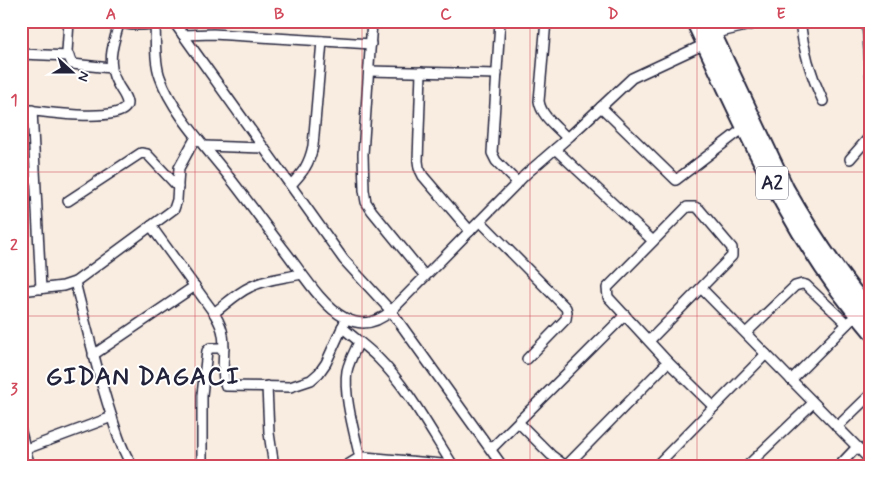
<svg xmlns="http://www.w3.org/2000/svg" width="892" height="488" viewBox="0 0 892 488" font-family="Mynerve,sans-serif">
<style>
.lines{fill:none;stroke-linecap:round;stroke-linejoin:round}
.street-casing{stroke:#22223b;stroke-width:12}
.highway-casing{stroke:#22223b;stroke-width:19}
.street{stroke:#fff;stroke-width:9}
.highway{stroke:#fff;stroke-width:15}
.grid{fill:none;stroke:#d1495b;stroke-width:1;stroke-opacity:0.55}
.labels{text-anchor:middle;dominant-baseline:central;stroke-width:4;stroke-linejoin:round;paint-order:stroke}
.shield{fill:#fff;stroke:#646476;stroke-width:1}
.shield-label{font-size:19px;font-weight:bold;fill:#22223b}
.district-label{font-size:25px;font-weight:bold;letter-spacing:1px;fill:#22223b;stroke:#fff}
.neatline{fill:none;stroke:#d1495b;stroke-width:2}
.grid-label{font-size:16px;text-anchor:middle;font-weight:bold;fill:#d1495b}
</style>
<rect width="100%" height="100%" fill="#f9ede1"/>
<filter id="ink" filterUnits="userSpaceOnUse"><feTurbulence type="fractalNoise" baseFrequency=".02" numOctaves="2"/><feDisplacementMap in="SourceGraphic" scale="10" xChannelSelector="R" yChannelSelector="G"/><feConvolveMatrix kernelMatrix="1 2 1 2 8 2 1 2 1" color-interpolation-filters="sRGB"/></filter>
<g filter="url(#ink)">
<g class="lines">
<defs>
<g id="street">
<path d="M69,21l-2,31 5,12 39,4"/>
<path d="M110,21c18,5 38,5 55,0"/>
<path d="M173,21l171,239 47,51 112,156"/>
<path d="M372,21l-9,133 1,36 2,12 6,9 53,65"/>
<path d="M500,21l-8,132 4,8 22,22"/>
<path d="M546,21l-7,80c2,15 18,26 28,37"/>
<path d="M800,21c3,27 11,55 23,80"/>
<path d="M867,21l4,58"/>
<path d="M155,24c1,17 -1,37 5,53 11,32 41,65 62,91 21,26 40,53 60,79 17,21 39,59 63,71 17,9 32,5 46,-7l135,-137 44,-38 62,-58 73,-34"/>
<path d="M712,34l55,-13"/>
<path d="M183,35l30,-1 158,10"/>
<path d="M21,54l48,2"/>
<path d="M369,71l128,3"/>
<path d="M421,72l-3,89 1,7 4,8 47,55"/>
<path d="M601,107l75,73 69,-53"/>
<path d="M21,109c15,2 106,16 106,-6 -1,-8 -7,-13 -10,-20 -11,-20 -4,-39 2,-59"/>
<path d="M32,110l9,179"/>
<path d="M204,146l60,2"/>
<path d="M555,149l98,92"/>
<path d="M850,159l21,-24"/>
<path d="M291,185c12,-13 18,-20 22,-39l9,-105"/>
<path d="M68,201l73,-48 6,1 31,33"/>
<path d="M480,221l86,87 1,4 -1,7 -39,40"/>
<path d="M151,226l63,87c4,7 8,13 9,22 3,14 -3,38 3,51l64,1 21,-7 8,-7 7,-10 20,-44"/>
<path d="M75,282c10,40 20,80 32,120 7,21 13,46 26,65"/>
<path d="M702,289l169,172"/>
<path d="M21,291l42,-5 12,-4 99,-73 3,-9 2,-32 17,-31"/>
<path d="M214,313c12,-9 23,-20 36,-26 15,-8 34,-9 51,-13"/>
<path d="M342,327c12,11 25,20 36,31 31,31 52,72 76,109"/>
<path d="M746,333l49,-47 7,-2 4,1 41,39"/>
<path d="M649,341l83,-85v-8l-33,-39 -4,-2h-8l-80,81 1,9 60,65 46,45"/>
<path d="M359,342c-4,9 -10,19 -12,29 -4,23 8,64 13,87"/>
<path d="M93,355l102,-69"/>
<path d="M791,380l60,-60"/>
<path d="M267,386l2,47 5,34"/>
<path d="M519,423l32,32 16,12"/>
<path d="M837,427l34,-33"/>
<path d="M21,432l9,35"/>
<path d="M26,449l86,-32"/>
<path d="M491,449l134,-134"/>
<path d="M566,466l102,-104"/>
<path d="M202,467v-72l5,-44 3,-3h14"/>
<path d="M344,467l13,-8 8,-2 88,8"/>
<path d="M655,467l111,-113"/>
<path d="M746,467l67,-64"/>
<path d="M838,467l19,-20"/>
</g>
<g id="highway">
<path d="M694,21c52,109 97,218 177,310"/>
<path d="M707,21l79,168c25,44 52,85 85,124"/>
</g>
</defs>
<use href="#street" class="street-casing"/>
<use href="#highway" class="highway-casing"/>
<use href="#street" class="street"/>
<use href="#highway" class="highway"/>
</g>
</g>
<path class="grid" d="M195,21v446M362,21v446M530,21v446M697,21v446M21,172h850M21,316h850"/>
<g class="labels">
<rect class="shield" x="756" y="166.5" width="32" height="33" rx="4"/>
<g class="shield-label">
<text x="772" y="183">A2</text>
</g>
<g class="district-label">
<text x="143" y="377">GIDAN DAGACI</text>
</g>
</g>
<rect width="892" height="488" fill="none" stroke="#fff" stroke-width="55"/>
<g transform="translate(72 72) rotate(111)" stroke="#ffffff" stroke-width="4" paint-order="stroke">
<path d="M0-4L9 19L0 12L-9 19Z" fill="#22223b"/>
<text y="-8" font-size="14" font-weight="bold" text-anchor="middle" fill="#22223b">N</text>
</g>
<rect x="28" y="28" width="836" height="432" class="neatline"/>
<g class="grid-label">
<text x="111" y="19">A</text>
<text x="279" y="19">B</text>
<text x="446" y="19">C</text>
<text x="613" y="19">D</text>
<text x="781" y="19">E</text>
<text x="14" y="105">1</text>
<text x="14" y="250">2</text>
<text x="14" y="394">3</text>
</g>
</svg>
